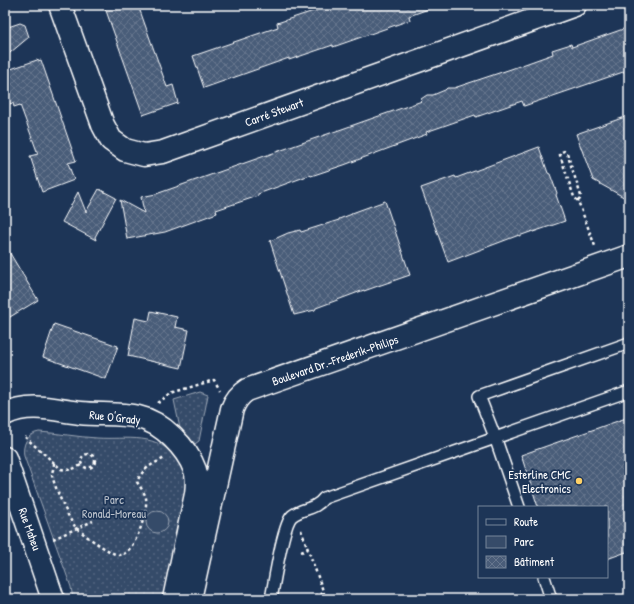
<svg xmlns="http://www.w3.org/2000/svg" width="634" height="604" viewBox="0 0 634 604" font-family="'Patrick Hand',sans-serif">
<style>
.green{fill:url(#green-dots);stroke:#9aa5b4}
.pitch{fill:#364b69;stroke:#9aa5b4}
.building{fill:url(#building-cross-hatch);stroke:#fff}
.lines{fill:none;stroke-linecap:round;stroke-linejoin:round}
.service-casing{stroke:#fff;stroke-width:14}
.minor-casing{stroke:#fff;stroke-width:25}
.tertiary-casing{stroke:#fff;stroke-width:25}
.path{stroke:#fff;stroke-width:2.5;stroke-dasharray:3 3;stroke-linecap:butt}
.service{stroke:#1d3557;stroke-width:11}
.minor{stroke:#1d3557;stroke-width:22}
.tertiary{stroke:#1d3557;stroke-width:22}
.poi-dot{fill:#ffd166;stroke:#1d3557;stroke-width:1.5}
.labels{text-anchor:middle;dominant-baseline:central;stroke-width:3.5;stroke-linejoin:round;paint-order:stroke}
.street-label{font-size:12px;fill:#fff;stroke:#1d3557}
.poi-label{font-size:12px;fill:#fff;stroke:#1d3557;text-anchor:end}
.park-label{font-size:12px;fill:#b9c0ca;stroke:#1d3557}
</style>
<defs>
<pattern id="green-dots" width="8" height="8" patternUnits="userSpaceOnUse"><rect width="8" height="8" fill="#364b69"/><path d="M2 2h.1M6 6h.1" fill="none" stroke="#546680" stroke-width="1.8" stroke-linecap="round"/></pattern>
<pattern id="building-cross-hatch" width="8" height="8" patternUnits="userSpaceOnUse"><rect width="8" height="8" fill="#4a5d79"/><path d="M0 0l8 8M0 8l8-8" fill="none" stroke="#65758d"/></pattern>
</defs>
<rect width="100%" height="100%" fill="#1d3557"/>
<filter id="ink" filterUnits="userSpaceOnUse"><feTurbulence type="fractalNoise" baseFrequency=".025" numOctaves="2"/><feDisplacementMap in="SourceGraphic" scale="8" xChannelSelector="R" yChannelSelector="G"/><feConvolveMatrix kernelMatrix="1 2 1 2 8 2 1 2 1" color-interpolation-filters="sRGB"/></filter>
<g filter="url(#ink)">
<g class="green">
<path d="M200,392l8,3 -9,46 -7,5 -11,-13 -7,-33z"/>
<path d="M39,432c19,1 38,5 58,6 30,2 62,-7 81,23 6,9 9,18 9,29l-24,109h-90l-2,-12 -47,-131c-2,-11 3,-22 15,-24z"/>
</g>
<circle class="pitch" cx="157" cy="522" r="11"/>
<g class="building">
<path d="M104,5h34l29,82 6,-2 5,18 -35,12z"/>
<path d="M332,5h102v2l-25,9 1,4 -77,27v-2l-44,15v-2l-85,30 -11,-32 85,-29 -1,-4z"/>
<path d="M20,23l5,2 4,12 -24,20v-29z"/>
<path d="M629,27v43l-105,36 -2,-5 -46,16 -1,-2 -49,17 1,2 -83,31 -33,11 -1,-1 -52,19v2l-42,14 1,3 -52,19 -38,7 -7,-39 24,13 -3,-16 15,-3 266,-93 -1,-2 6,-4h6l12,-5 2,-2h7l57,-19 42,-15 -1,-4 19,-6 1,3z"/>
<path d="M37,60l1,1 3,-1 35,101 -8,2 6,17 -32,12 -12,-36 8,-2 -18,-49 -6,2 -1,-4 -4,1 -4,-12v-21z"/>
<path d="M625,117l4,12v71l-36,-20 -17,-46z"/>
<path d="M539,147l9,26 2,1 7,19 -1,2 9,26 -32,11v-1l-14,5v-1l-71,27 -27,-74 34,-12 1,2z"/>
<path d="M99,189l17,9 -21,39 1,3 -34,-18 16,-30 8,20z"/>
<path d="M385,201l25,74 -32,11 -14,5v-1l-48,18 -1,2 -21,5 -24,-74 18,-8 12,-3 1,2 38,-12v-1l13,-5v-1z"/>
<path d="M5,245l33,55 -33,20z"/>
<path d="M151,311l26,6 -2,10 14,3 -8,38 -53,-12 7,-38 14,3z"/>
<path d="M54,324l64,22 -12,33 -63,-22z"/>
<path d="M629,417v134l-22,8v-52h-69l-17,-52z"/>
</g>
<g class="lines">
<defs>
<g id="service">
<path d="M519,507l-24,-70 -16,-41 150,-53"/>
<path d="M544,577l7,22"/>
<path d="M271,599c3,-15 12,-75 21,-83 11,-9 22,-5 32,-18l305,-107"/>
</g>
<g id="minor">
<path d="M60,5l43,120 8,15 14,10 19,5 19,-3 412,-147"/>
<path d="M5,458l48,141"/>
</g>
<g id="tertiary">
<path d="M5,414c24,-12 50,-4 75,-1 19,2 40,0 58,4 24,5 49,31 57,53 3,8 2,16 1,24l-22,105"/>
<path d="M190,599l42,-190c3,-8 7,-14 15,-19l382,-134"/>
</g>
</defs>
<use href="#service" class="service-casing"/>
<use href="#minor" class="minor-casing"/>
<use href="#tertiary" class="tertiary-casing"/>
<g class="path">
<path d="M578,201l2,-2 1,-3 -14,-43 -3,-2 -4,2v2l14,42 4,4 17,45"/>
<path d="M158,403l13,-10 43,-13 6,10"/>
<path d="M25,437l36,32c8,2 13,0 20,-4"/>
<circle cx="88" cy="461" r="7"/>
<path d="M54,463c0,4 -2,9 -2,12 1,8 17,45 22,50 5,7 38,30 45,30 16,0 29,-44 27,-57 -1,-5 -6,-11 -9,-16 5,-13 15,-18 28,-24"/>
<path d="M301,530l25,69"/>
<path d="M53,539l40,-18"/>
<path d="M301,552l7,-3"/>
<path d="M315,596l9,-3"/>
</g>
<use href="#service" class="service"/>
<use href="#minor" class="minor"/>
<use href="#tertiary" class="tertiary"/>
</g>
</g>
<circle class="poi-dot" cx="579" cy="481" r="4"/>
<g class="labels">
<g class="street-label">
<text transform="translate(274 112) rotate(-20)">Carré Stewart</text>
<text transform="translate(335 360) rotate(-19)">Boulevard Dr.-Frederik-Philips</text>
<text transform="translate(115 417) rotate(6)">Rue O'Grady</text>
<text transform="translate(30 529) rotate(70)">Rue Maheu</text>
</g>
<g class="poi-label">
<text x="571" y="474">Esterline CMC<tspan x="571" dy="14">Electronics</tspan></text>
</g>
<g class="park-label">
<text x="114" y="499">Parc<tspan x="114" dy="14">Ronald-Moreau</tspan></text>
</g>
</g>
<rect width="634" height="604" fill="none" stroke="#1d3557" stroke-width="20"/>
<rect x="10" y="10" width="614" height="584" fill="none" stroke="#fff" stroke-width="1.5" filter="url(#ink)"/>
<rect x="478" y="506" width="130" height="72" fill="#1d3557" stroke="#77869a"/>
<rect x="486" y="519" width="20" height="6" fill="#1d3557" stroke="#77869a"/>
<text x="514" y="526" font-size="12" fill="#ffffff">Route</text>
<rect x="486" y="536" width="20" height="12" fill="#364b69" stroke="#77869a"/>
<text x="514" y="546" font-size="12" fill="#ffffff">Parc</text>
<rect x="486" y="556" width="20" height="12" fill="url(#building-cross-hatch)" stroke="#77869a"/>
<text x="514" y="566" font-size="12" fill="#ffffff">Bâtiment</text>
</svg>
